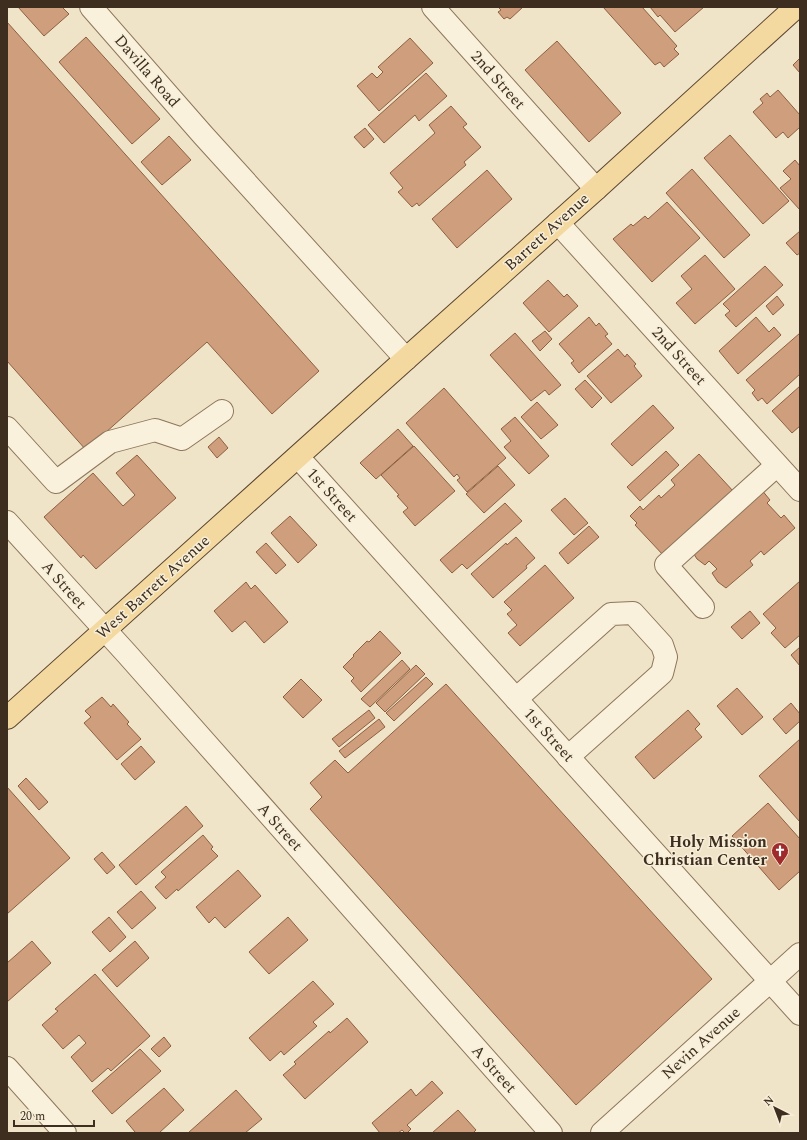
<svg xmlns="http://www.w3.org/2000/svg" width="807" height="1140" viewBox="0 0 807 1140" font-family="Spectral,serif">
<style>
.building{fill:#cf9f7d;stroke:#8d5f41}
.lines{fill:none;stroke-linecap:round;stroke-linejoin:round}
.minor-casing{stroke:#8d765c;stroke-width:24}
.major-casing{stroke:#5b4430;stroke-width:24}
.minor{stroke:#faf1dc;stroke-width:22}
.major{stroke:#f3d9a0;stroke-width:22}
.labels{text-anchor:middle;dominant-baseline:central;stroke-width:3;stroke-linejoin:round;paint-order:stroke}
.street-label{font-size:16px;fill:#3d2e20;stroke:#f7eed8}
.poi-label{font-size:16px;font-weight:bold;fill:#3d2e20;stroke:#f7eed8;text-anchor:end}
</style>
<rect width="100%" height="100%" fill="#f0e4c8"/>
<g class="building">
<path d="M18,7h44l7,7 -25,22z"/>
<path d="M498,7h25l-13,12 -3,-2 -3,2 -6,-7 3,-2z"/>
<path d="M603,7h39l35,39 -3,3 5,5 -15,13 -4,-5 -5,3z"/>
<path d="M650,7h54l-29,25 -15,-17 -2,2z"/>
<path d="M7,22l312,349 -47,43 -65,-72 -121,108 -79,-89z"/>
<path d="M86,37l74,82 -28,25 -73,-82z"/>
<path d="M410,38l23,25 -54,48 -22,-25 15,-13 5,5 6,-6 -5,-5z"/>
<path d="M557,41l64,72 -32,29 -64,-72z"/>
<path d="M800,58v15l-7,-8z"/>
<path d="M426,73l21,23 -28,25 -4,-6 -31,28 -16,-18z"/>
<path d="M778,90l22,25v12l-12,11 -5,-6 -7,6 -23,-26 10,-9 -3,-4 7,-6 3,4z"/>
<path d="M451,106l16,18 -4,3 18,20 -17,15 2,3 -47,41 -2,-3 -5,4 -14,-15 5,-4 -13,-15 45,-40 -6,-8z"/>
<path d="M365,128l9,11 -10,9 -10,-11z"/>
<path d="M730,135l59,66 -26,23 -59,-66z"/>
<path d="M169,136l22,24 -29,25 -21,-23z"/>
<path d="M795,160l5,6v44l-20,-22 11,-9 -8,-8z"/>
<path d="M692,169l58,66 -26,23 -58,-65z"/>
<path d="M487,170l25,29 -55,49 -25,-29z"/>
<path d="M667,202l33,36 -48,44 -39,-43 18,-15 2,2 12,-10 3,3z"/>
<path d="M800,231v22l-3,2 -11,-12z"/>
<path d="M705,255l30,34 -40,35 -19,-21 16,-14 -11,-13z"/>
<path d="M765,266l18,19 -47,42 -11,-12 5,-4 -7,-7z"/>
<path d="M548,280l16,17 3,-3 11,12 -29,26 -26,-29z"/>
<path d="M777,296l7,9 -11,10 -7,-9z"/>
<path d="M589,317l7,9 3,-3 9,11 -3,2 7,8 -33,29 -8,-10 3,-2 -15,-17z"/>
<path d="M756,317l13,15 5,-5 7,8 -43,39 -19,-23z"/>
<path d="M545,331l7,8 -12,12 -8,-10z"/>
<path d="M515,333l46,52 -12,10 -4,-5 -14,11 -41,-46z"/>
<path d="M800,333v41l-33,30 -5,-6 -4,3 -6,-8 3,-3 -9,-10z"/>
<path d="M618,349l7,8 2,-3 9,10 -2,2 8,10 -31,27 -24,-27z"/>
<path d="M585,380l17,18 -10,10 -17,-19z"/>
<path d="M800,386v40l-8,7 -20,-22z"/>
<path d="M444,388l62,70 -39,34 -10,-12 3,-2 -3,-4 -3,3 -48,-54z"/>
<path d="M537,402l21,23 -17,14 -20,-22z"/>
<path d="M653,405l21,23 -42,38 -21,-22z"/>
<path d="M515,417l34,39 -20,18 -25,-27 7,-6 -10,-12z"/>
<path d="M398,429l15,17 -37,33 -16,-16z"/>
<path d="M219,437l9,11 -11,10 -9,-11z"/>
<path d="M414,446l41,45 -40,35 -12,-14 5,-4 -11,-12 2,-1 -18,-20z"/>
<path d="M666,451l13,14 -39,36 -13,-14z"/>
<path d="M699,454l35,38 -70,64 -29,-31 2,-2 -7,-7 10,-10 3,4 16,-15 2,3 14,-13 -4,-5z"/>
<path d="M137,455l39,43 -80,71 -13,-14 -2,3 -37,-41 49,-44 30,33 12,-11 -19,-22z"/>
<path d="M498,466l17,19 -31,28 -18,-19z"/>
<path d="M761,489l9,11 -3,3 14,15 3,-3 11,13 -31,27 -3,-4 -11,10 3,4 -27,23 -8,-6 -6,-9 5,-4 -8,-8 -4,4 -8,-6 -5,-8z"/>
<path d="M565,498l23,25 -14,12 -23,-25z"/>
<path d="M505,503l17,18 -55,48 -5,-5 -10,9 -12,-13z"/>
<path d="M290,516l27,29 -19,18 -27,-30z"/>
<path d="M589,526l10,11 -31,27 -9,-11z"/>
<path d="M516,537l19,21 -9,8 1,2 -34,30 -22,-24 35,-31 1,2z"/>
<path d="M266,543l20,22 -10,9 -20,-22z"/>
<path d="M545,565l29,33 -54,48 -12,-13 9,-8 -10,-11 5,-4 -8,-8z"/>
<path d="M800,581v54l-15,13 -14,-15 5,-5 -13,-14z"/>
<path d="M246,582l5,7 4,-4 33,37 -24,21 -19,-22 -13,11 -18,-21z"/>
<path d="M750,611l10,12 -18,16 -11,-12z"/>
<path d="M380,631l21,22 -40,39 -10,-11 3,-3 -11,-11 11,-11 -1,-1 14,-14 2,1z"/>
<path d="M800,647v19l-9,-11z"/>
<path d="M402,660l8,9 -40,38 -9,-8z"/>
<path d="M416,665l9,9 -40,38 -9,-9z"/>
<path d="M426,677l7,7 -39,37 -8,-8z"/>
<path d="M301,679l21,21 -19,18 -20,-21z"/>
<path d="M446,684l266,295 -136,126 -266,-296 12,-12 -12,-14 25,-23 13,13z"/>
<path d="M737,688l26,29 -21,18 -25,-29z"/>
<path d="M102,697l9,10 2,-3 16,18 -2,2 14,15 -24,21 -33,-37 7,-6 -6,-6z"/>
<path d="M791,703l9,11v7l-14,13 -13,-15z"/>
<path d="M369,710l6,8 -36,29 -7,-8z"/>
<path d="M688,710l12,14 -5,5 7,8 -48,42 -19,-22z"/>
<path d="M379,719l6,8 -40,31 -6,-7z"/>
<path d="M800,739v83l-41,-46z"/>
<path d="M141,746l14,16 -20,18 -14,-16z"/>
<path d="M26,778l22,24 -9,8 -21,-24z"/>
<path d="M7,787l63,71 -63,56z"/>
<path d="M768,803l32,36v32l-21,19 -47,-54z"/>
<path d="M186,806l17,20 -67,59 -17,-20z"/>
<path d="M203,835l10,12 -2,2 7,7 -40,35 -1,-2 -11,10 -11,-12 11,-10 -5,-5z"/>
<path d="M102,852l13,15 -8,7 -13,-15z"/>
<path d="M238,870l23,26 -36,32 -10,-11 -6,6 -13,-16z"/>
<path d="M141,891l15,17 -24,21 -15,-17z"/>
<path d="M109,917l17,20 -16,15 -18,-20z"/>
<path d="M288,917l20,23 -39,34 -20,-22z"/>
<path d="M32,941l19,22 -44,39v-39z"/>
<path d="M135,941l14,17 -32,29 -15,-17z"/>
<path d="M95,974l55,62 -39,35 -3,-3 -16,14 -21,-25 15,-14 -7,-8 -16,14 -21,-24 16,-14 -3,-2z"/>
<path d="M313,981l21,23 -21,18 4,4 -33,29 -3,-4 -11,10 -21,-23z"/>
<path d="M347,1018l21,24 -63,57 -22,-24 13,-11 -2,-2 35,-31 1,2z"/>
<path d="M164,1037l7,9 -12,11 -8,-8z"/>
<path d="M140,1049l21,22 -49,43 -20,-23z"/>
<path d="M432,1081l11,12 -36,32 4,4 -4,4h-2l-3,-3 -4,3h-18l-8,-10 39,-34 5,7z"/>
<path d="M164,1088l20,22 -25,23h-25l1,-1 -9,-11z"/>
<path d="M236,1090l26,29 -17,14h-57z"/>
<path d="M458,1110l18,20 -3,3h-41z"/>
</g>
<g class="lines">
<defs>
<g id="minor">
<path d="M91,7l112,128 203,224"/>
<path d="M433,7l163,182"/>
<path d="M558,223l242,267"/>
<path d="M7,428l49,54 54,-40 45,-12 27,9 40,-28"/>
<path d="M298,457l502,557"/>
<path d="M7,522l120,132 424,479"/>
<path d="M703,607l-37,-42 111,-100"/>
<path d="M516,699l95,-85 22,-1 29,32 4,12 -4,16 -94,84"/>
<path d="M7,1068l58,65"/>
<path d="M602,1133l198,-179"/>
</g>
<path id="major" d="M7,718l399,-359 190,-170 200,-182"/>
</defs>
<use href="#minor" class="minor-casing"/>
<use href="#major" class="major-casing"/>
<use href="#minor" class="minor"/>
<use href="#major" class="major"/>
</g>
<defs>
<symbol id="church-pin" viewBox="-11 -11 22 30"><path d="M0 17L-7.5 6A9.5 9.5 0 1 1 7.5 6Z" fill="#9e2a2b" stroke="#f7eed8"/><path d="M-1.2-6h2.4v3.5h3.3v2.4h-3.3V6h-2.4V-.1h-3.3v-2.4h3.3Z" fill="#fff"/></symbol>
</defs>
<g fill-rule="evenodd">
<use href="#church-pin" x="770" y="841" width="20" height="27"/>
</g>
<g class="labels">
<g class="street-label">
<text transform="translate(147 71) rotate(49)">Davilla Road</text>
<text transform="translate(498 80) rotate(48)">2nd Street</text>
<text transform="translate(547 232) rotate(-42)">Barrett Avenue</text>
<text transform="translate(679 356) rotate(48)">2nd Street</text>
<text transform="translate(332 495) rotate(48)">1st Street</text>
<text transform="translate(64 585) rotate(48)">A Street</text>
<text transform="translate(153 587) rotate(-42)">West Barrett Avenue</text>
<text transform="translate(549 735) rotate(48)">1st Street</text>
<text transform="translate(280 827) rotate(48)">A Street</text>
<text transform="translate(701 1043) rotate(-42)">Nevin Avenue</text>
<text transform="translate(494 1069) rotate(48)">A Street</text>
</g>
<g class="poi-label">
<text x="767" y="842">Holy Mission<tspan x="767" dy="18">Christian Center</tspan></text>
</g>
</g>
<rect width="807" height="1140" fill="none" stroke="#3d2e20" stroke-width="16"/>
<g transform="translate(775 1108) rotate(318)" stroke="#f7eed8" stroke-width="3" paint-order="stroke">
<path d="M0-3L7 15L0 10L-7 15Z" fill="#3d2e20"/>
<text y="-6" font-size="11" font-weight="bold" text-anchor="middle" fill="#3d2e20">N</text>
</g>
<path d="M14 1120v6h80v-6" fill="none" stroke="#3d2e20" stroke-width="2"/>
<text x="20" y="1120" font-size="12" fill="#3d2e20" stroke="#f7eed8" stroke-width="3" paint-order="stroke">20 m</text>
</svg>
